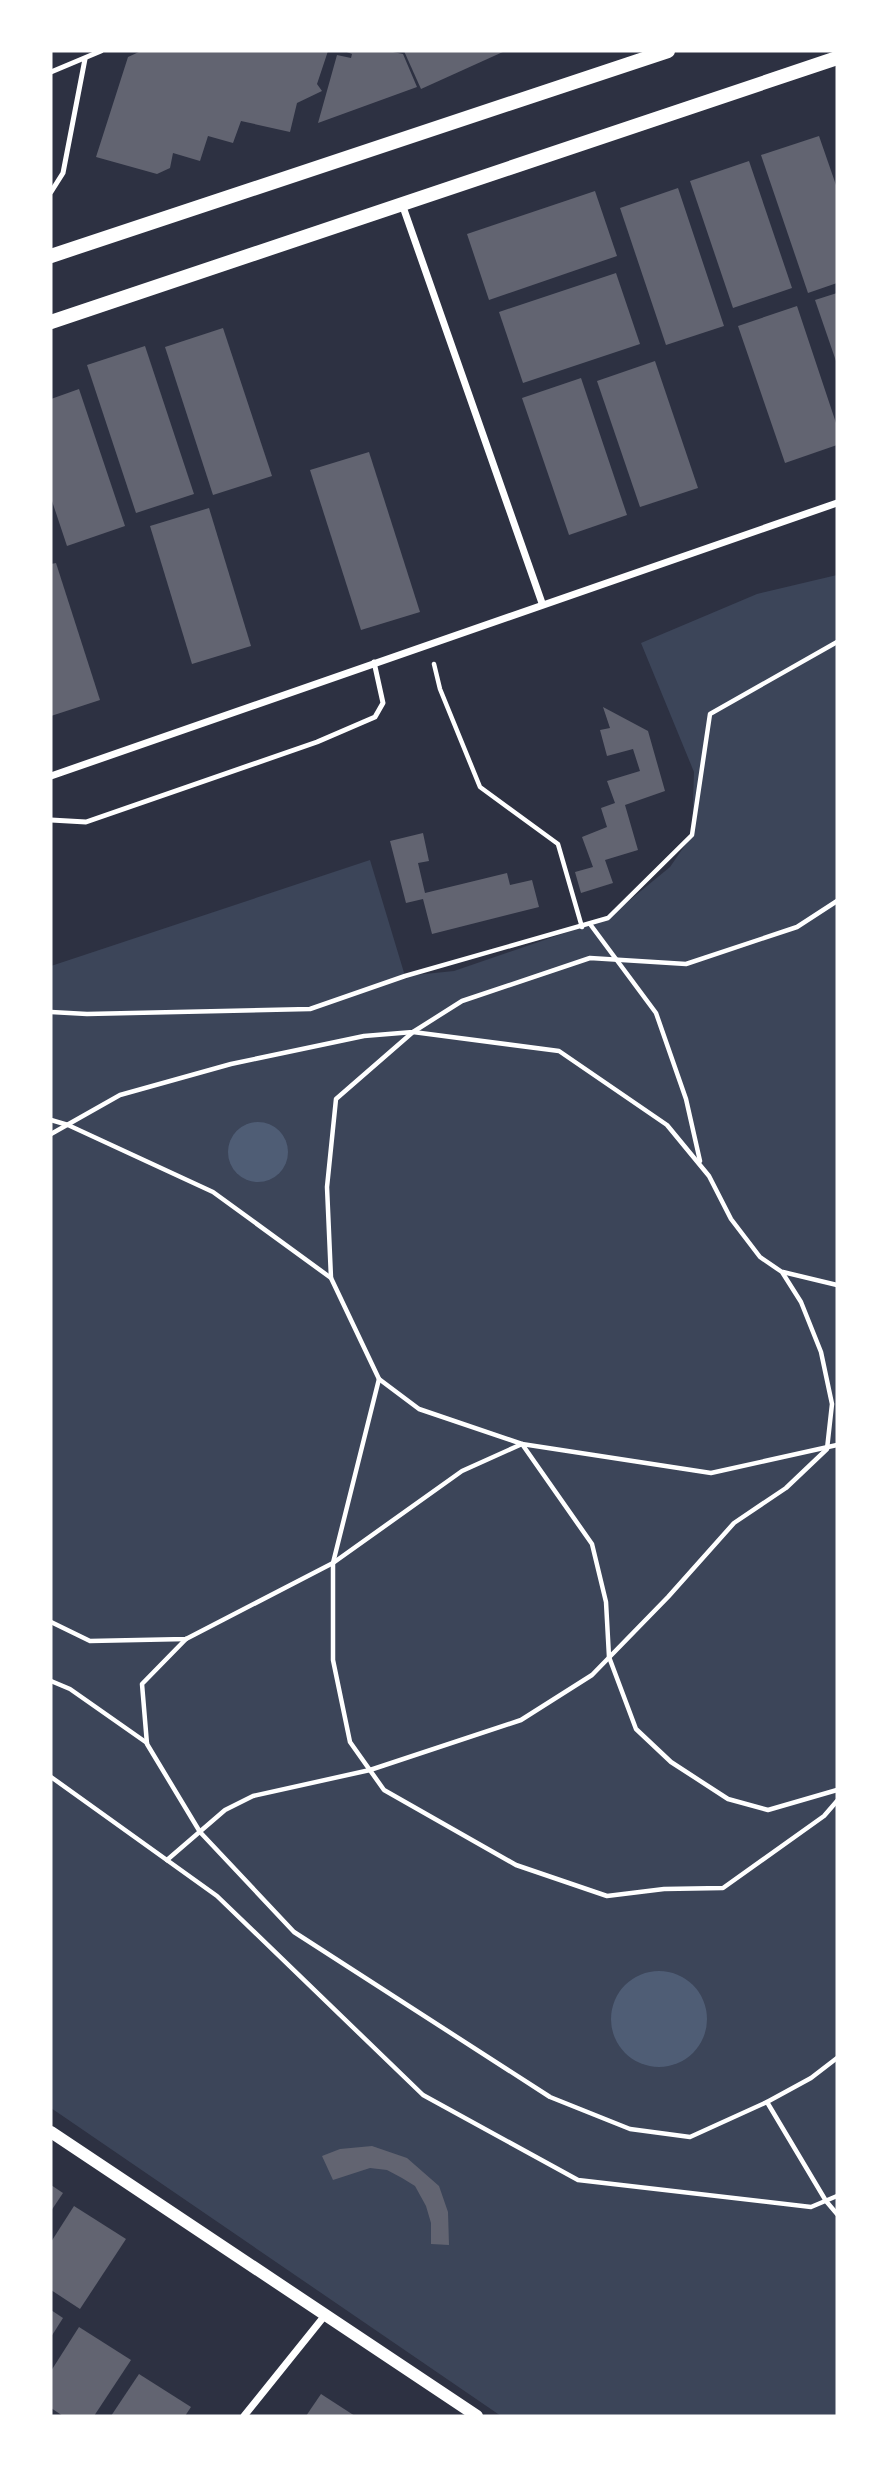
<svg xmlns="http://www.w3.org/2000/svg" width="888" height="2467" viewBox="0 0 888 2467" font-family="'Public Sans',sans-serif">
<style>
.green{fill:#3c4559}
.water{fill:#4f5d75}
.building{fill:#626471}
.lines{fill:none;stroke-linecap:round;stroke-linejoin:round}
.path{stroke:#fff;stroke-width:4.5}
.service{stroke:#fff;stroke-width:5}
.minor{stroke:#fff;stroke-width:7}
.tertiary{stroke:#fff;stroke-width:12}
.secondary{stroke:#fff;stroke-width:14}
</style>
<rect width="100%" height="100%" fill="#2d3142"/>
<path class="green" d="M837,575v1841h-336l-450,-308v-1142l319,-106 35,116 49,-5 154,-53 62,-51 22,-32 2,-63 -53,-129 116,-49z"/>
<g class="water">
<circle cx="258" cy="1152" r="30"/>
<circle cx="659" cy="2019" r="48"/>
</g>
<g class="building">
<path d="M141,51h187l-11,33 5,7 -25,12 -7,29 -49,-11 -8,22 -25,-7 -8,25 -27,-8 -3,15 -13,6 -61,-17 32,-100z"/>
<path d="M344,51h44l15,3 14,33 -99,36 19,-68 14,3 1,-4z"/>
<path d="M404,51h101l-84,38z"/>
<path d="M819,136l18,52v95l-29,10 -47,-138z"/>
<path d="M749,161l43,127 -59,20 -43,-127z"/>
<path d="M678,188l46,138 -58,19 -46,-137z"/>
<path d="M595,191l22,65 -128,44 -22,-66z"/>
<path d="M616,273l24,71 -117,39 -24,-71z"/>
<path d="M837,293v71l-22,-64z"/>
<path d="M797,306l40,120v19l-52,18 -47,-137z"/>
<path d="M223,328l49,148 -59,19 -48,-148z"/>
<path d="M145,346l49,148 -58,19 -49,-148z"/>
<path d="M655,361l43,127 -58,19 -43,-126z"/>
<path d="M581,378l46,137 -58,20 -47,-137z"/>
<path d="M79,389l46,137 -58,20 -16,-48v-99z"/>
<path d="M369,452l51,160 -59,18 -51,-160z"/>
<path d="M209,508l42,138 -59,18 -42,-138z"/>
<path d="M56,563l44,137 -49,16v-152z"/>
<path d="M603,707l45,24 17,60 -40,14 13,45 -33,10 8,23 -32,10 -6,-21 18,-5 -11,-30 25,-10 -6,-19 14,-5 -8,-22 33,-10 -7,-22 -26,7 -7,-26 10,-2z"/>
<path d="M423,833l6,28 -11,2 7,30 82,-20 3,12 22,-5 7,27 -107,27 -9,-35 -17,4 -16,-62z"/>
<path d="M372,2146l35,12 32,28 9,26 1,33 -18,-1v-21l-5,-17 -11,-20 -13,-8 -15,-8 -17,-2 -37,12 -11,-24 18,-7z"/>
<path d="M51,2185l12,8 -12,18z"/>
<path d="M74,2206l52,33 -46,70 -29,-19v-48z"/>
<path d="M51,2310l12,8 -12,19z"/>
<path d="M79,2327l52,33 -37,56h-31l-12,-8v-37z"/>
<path d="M139,2374l52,33 -6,9h-74z"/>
<path d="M321,2394l34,22h-49z"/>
</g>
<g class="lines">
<g class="path">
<path d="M434,664l6,25 40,98 78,57 24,83"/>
<path d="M590,924l66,89 30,86 14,62"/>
<path d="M51,1012l36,2 223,-5 95,-33 203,-58 84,-83 18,-121 127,-72"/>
<path d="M51,1120l17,5 145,67 118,86 48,101 -46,184v97l17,82 34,48 132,75 91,31 57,-7 59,-1 101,-72 13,-15"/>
<path d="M51,1134l69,-39 111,-31 133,-28 49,-4 49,-31 128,-43 96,6 111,-37 40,-26"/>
<path d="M783,1272l54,13"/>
<path d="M379,1379l40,30 103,35 70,100 14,58 3,55 27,72 35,33 57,37 40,11 69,-20"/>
<path d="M51,1622l39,19 96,-2 147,-76 129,-92 60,-27 189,29 126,-28"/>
<path d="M186,1639l-44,45 5,60 53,88 94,100 256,165 80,32 60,8 77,-35 44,-24 26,-20"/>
<path d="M51,1681l19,8 77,54"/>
<path d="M51,1777l166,119 206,199 155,85 233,27 26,-11"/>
<path d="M167,1860l58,-50 28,-14 117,-26 151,-50 71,-45 76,-78 66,-74 52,-35 41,-39 5,-45 -11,-52 -20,-50 -19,-30 -22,-15 -29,-38 -22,-43 -42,-51 -108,-74 -146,-19 -77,67 -9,88 4,91"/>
<path d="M767,2102l59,99 11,13"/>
</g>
<g class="service">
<path d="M51,72l50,-21"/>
<path d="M51,192l12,-19 22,-114"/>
<path d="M51,820l35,2 231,-80 58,-25 8,-14 -9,-41"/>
</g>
<g class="minor">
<path d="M402,204l140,399"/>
<path d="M51,776l786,-273"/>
<path d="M244,2416l82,-102"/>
</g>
<path class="tertiary" d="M51,2132l426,284"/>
<g class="secondary">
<path d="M51,256l617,-205"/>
<path d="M51,322l786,-264"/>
</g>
</g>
<rect width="888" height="2467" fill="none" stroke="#ffffff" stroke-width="105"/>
</svg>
